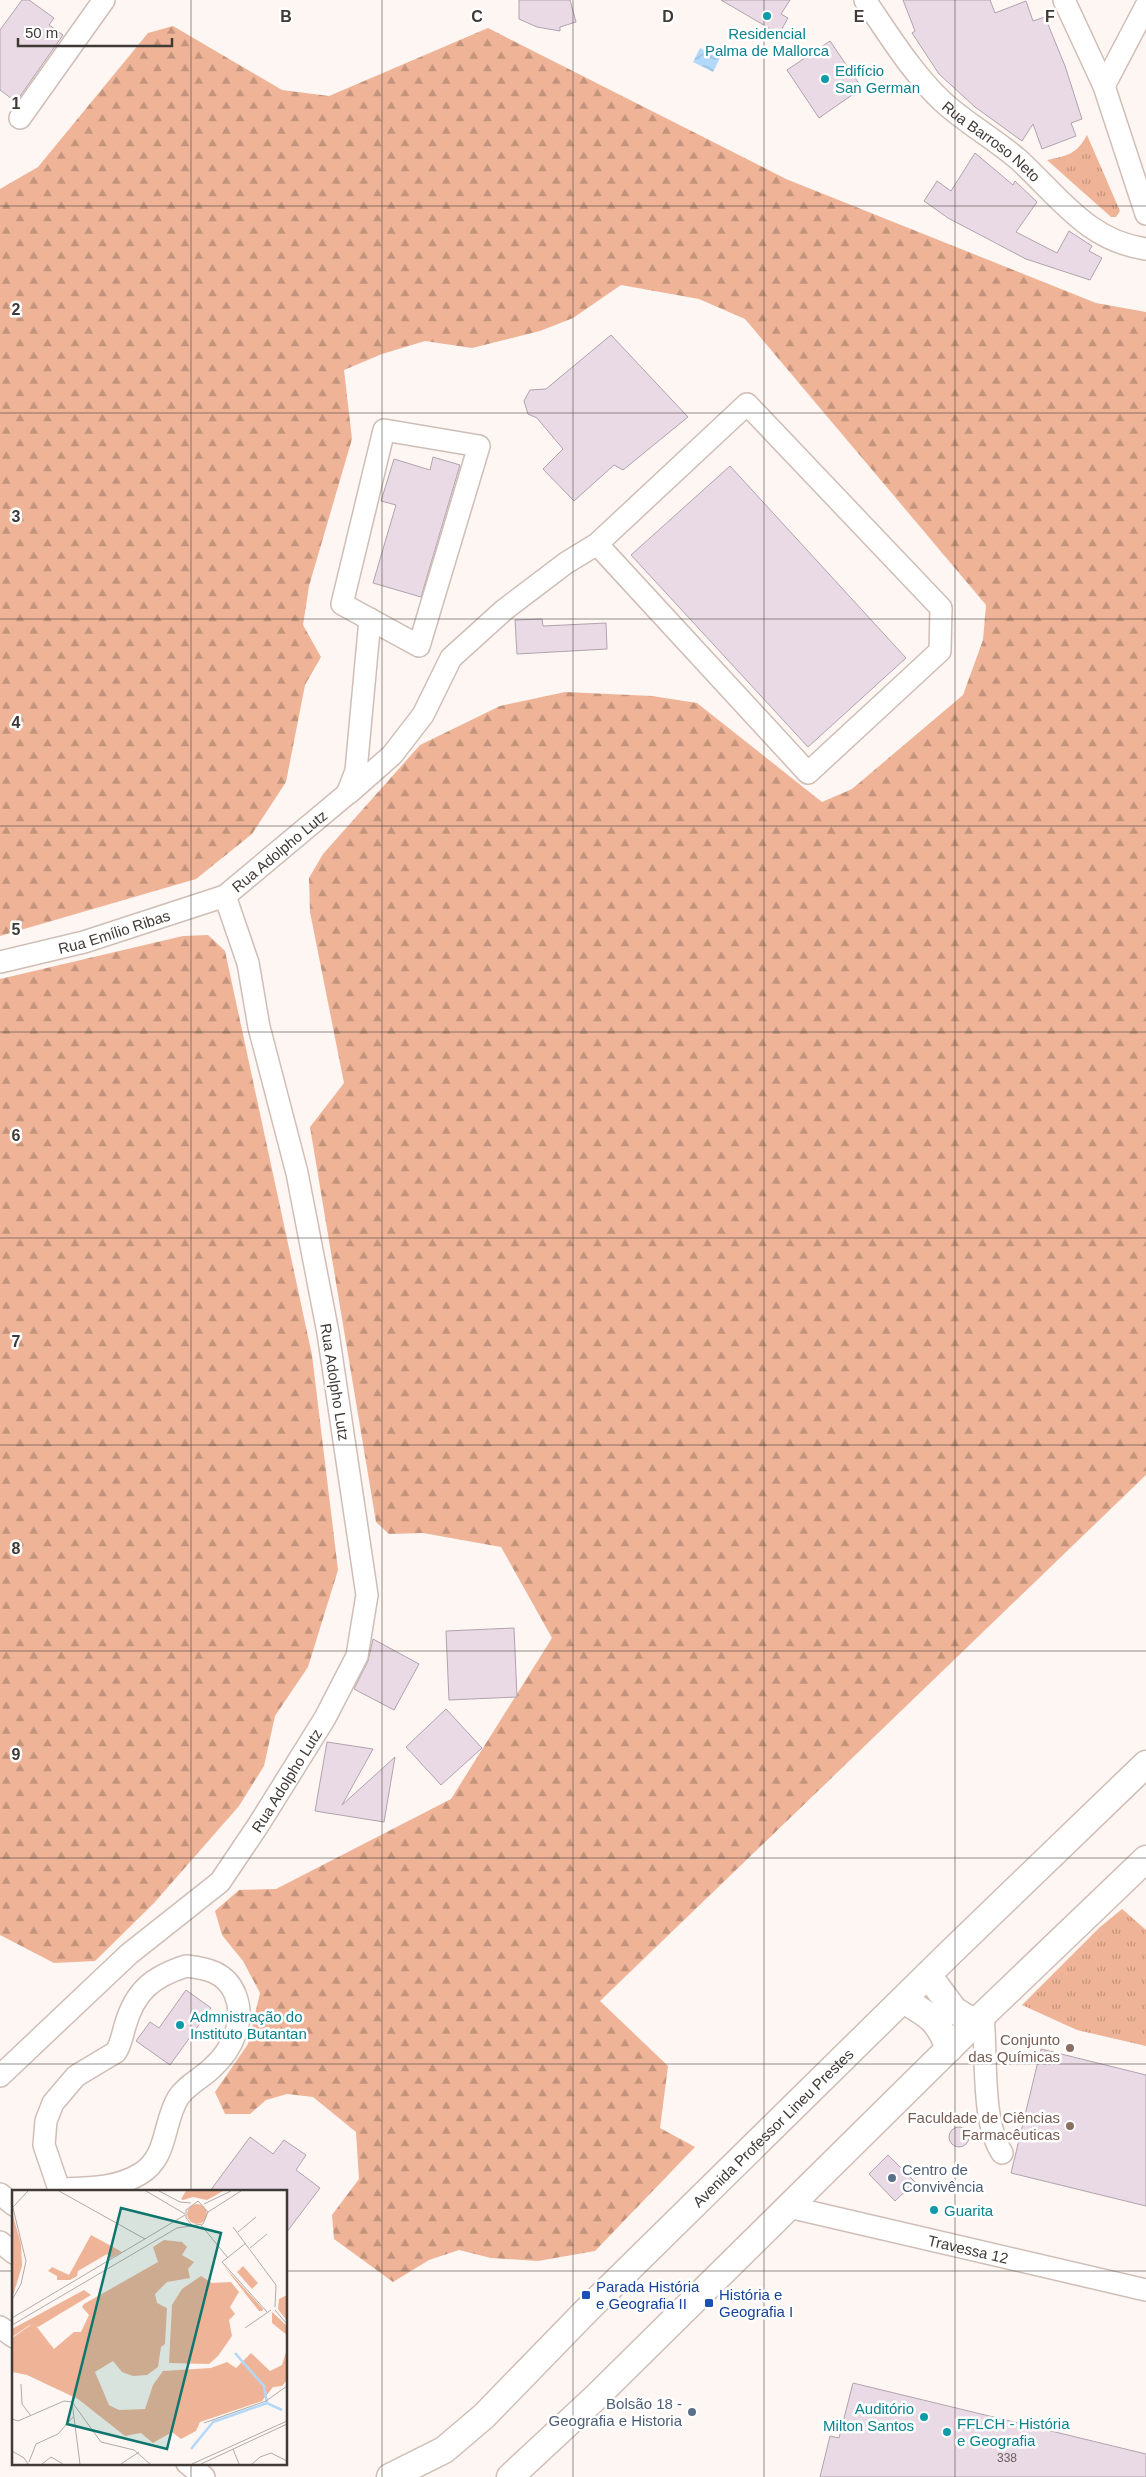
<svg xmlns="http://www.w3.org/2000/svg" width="1146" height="2477" viewBox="0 0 1146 2477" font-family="Helvetica,sans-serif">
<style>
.forest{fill:url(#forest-firs)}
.park{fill:url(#park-tufts)}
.water{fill:url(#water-waves)}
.building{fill:#eadae5;stroke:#b1a3ad}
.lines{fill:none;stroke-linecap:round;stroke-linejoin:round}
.minor-casing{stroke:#cfbeb6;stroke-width:24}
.major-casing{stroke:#cfbeb6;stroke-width:29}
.minor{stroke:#fff;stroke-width:21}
.major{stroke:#fff;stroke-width:26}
.grid{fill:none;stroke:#403a36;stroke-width:1;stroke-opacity:0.55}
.culture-dot{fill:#0f9aa8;stroke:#fff;stroke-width:2}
.education-dot{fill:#8d6e63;stroke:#fff;stroke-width:2}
.service-dot{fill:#5c6f8a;stroke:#fff;stroke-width:2}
.transit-dot{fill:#1a4fb4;stroke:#fff;stroke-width:2}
.labels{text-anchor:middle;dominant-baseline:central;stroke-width:5;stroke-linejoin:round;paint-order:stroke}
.number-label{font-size:12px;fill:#6a6262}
.culture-label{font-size:15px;fill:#0d838f;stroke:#fff;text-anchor:start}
.street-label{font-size:15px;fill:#403a36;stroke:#fff}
.education-label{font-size:15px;fill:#785e54;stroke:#fff;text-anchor:end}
.service-label{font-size:15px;fill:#4e5e75;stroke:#fff;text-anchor:start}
.transit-label{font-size:15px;fill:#164399;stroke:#fff;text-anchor:start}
.inset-river{fill:none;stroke:#b2d8fa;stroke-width:2.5}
.inset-road{fill:none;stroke:#b1aba7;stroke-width:1}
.view{fill:#0f766e;fill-opacity:0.15;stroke:#0f766e;stroke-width:2.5}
.inset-edge{fill:none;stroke:#403a36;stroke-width:2.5}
.grid-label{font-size:16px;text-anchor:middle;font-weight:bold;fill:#403a36;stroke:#fff;stroke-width:5;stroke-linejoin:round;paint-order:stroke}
</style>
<defs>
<pattern id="forest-firs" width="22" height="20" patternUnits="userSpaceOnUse" patternTransform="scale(1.25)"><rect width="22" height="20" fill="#efb497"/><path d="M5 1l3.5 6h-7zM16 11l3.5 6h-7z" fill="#c3937c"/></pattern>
<pattern id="park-tufts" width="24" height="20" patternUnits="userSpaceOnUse" patternTransform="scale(1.25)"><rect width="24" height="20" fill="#efb497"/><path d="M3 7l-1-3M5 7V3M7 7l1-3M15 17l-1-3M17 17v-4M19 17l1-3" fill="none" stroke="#c3937c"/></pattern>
<pattern id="water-waves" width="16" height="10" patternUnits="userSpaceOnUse" patternTransform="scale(1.25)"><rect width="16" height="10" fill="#b2d8fa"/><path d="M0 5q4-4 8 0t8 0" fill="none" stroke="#9abad7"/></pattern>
</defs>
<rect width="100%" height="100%" fill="#fdf6f2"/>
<g class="forest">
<path d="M173,26l109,64 47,6 159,-68 298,151 310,124 50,9v1163l-546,526 68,65 -8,62 35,19 -100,104 -57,10 -47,-3 -32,-8 -30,10 -36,22 -59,-43 -2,-24 27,-36 -3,-47 -43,-35 -26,-3 -21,6 -16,14h-25l-10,-22 33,-48 12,-51 -17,-32 -21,-26 -7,-24 24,-21 37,-1 175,-90 101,-161 -51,-91 -78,-14 -34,1 -13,-12 -66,-395 34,-44 -34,-171 -1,-34 14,-24 97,-109 80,-39 65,-14 87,4 45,7 125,99 30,-13 111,-94 20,-55 3,-35 -241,-286 -46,-20 -78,-14 -48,33 -33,13 -68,17 -47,-7 -43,13 -38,16 8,69 -43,147 -6,39 18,32 -16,28 -19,97 -34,52 -56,45 -196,57v-747l38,-22 110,-134z"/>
<path d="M208,935l17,16 87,404 26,215 -30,97 -33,49 -11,50 -25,40 -85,97 -59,58 -41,2 -54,-28v-956l183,-43z"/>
</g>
<g class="park">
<path d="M1087,135l33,76 -4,6h-5l-64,-57c20,-4 30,-6 40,-25z"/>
<path d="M1122,1909l24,21v116l-69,-16 -55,-25 77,-77z"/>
</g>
<path class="water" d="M700,48l20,10 -7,14 -20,-10z"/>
<g class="building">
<path d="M22,0h7l25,18 -5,7 14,10 -47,67 -16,-12v-60z"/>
<path d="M519,0h51l6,22 -16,5v4l-23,-4 -18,-8z"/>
<path d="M721,0h69l-9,14 7,4 -9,16z"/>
<path d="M903,0h87l5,13 31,-12 7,20 12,-4 20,49 17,53 -11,4 5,13 -34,13 -9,-25 -11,17 -47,-34 -36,-33 -27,-41 3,-2z"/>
<path d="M830,41l32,47 -43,30 -32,-48z"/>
<path d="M975,153l38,32 2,-4 22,21 -21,30 41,21 12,-22 23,15 -3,5 13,7 -12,22 -64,-21 -78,-41 -24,-17 13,-20 14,10z"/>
<path d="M611,335l77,82 -65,53 -9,-5 -40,36 -31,-32 20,-20 -26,-31 -9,-4 -4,-13 6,-11 16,-1z"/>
<path d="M433,457l27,8 -39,132 -48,-14 23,-78 -15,-4 13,-42 36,11z"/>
<path d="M730,466l176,192 -98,89 -177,-192z"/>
<path d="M542,619l1,7 63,-3 1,26 -90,5 -2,-34z"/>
<path d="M514,1628l3,69 -68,3 -3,-69z"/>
<path d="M373,1639l46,25 -25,46 -40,-21 14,-28z"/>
<path d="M446,1709l36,39 -41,37 -35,-38z"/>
<path d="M327,1742l46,7 -31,56 53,-48 -11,65 -69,-11z"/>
<path d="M186,1990l25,18 -41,57 -34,-24 14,-19 9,6z"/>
<path d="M1041,2049l105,26v131l-135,-33z"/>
<circle cx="959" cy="2137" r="10"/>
<path d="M250,2137l23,17 11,-14 22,15 -10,15 24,18 -34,45v-42h-76z"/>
<path d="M888,2155l27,27 -20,19 -26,-27z"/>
<path d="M853,2383l293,71v23h-326l10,-41 9,2z"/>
</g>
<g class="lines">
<defs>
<g id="minor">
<path id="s1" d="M865,0c24,35 47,73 78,102 24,22 52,37 76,58 40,37 69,81 127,89"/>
<path d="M1064,0l40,86 42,128"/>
<path d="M1104,86l42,-80"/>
<path d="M20,118l84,-118"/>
<path d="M384,430l95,16 -60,200 -77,-42z"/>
<path d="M349,793l43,-38 31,-40 28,-57 53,-48 62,-47 31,-19 211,229 132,-122 1,-43 -194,-204 -150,140"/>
<path id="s2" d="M0,962l84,-20 141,-46"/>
<path d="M186,1966c20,2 40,6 49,28 11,26 -2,55 -23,74 -10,10 -26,17 -34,30 -15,24 -10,60 -38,76 -25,15 -53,14 -81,15l-15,-44 2,-24 7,-18 23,-27 40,-24c5,-8 6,-16 9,-26 10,-35 27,-49 61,-60z"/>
<path d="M983,2015c4,39 -2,106 19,138"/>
<path id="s3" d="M0,2076l129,-122 91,-72 39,-58 66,-106 32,-62 10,-61 -39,-262 -31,-160 -38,-146 -11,-64 -23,-67 122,-102 9,-23 14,-152"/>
<path d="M0,2194l14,11"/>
<path id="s4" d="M789,2207l357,83"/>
<path d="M0,2242l14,11"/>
<path d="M0,2327l14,10"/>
<path d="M187,2463l17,14"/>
</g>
<g id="major">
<path d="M928,1975l26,35 21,13"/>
<path d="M903,2000c25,14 36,20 46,49"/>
<path id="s5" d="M390,2477l54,-27 40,-34 104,-107 362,-356 196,-189"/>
<path d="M510,2477l86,-80 387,-382 163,-156"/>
</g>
</defs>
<use href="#minor" class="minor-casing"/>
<use href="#major" class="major-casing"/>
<use href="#minor" class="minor"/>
<use href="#major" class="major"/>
</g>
<path class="grid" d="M191,0v2191M382,0v2477M573,0v2477M764,0v2477M955,0v2477M0,206h1146M0,413h1146M0,619h1146M0,826h1146M0,1032h1146M0,1238h1146M0,1445h1146M0,1651h1146M0,1858h1146M0,2064h1146M0,2271h14M286,2271h860M191,2463v14"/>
<g class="culture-dot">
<circle cx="767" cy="16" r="5"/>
<circle cx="825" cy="79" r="5"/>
<circle cx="180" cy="2025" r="5"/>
<circle cx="934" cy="2210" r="5"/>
<circle cx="924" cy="2417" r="5"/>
<circle cx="947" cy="2432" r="5"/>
</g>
<g class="education-dot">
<circle cx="1070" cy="2048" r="5"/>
<circle cx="1070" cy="2126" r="5"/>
</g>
<g class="service-dot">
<circle cx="892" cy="2178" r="5"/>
<circle cx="692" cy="2412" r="5"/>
</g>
<g class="transit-dot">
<rect x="581" y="2290" width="10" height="10" rx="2.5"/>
<rect x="704" y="2298" width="10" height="10" rx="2.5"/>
</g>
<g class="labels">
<g class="number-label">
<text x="1007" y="2458">338</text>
</g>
<g class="culture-label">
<text x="767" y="33" text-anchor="middle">Residencial<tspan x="767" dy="17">Palma de Mallorca</tspan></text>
<text x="835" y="70">Edifício<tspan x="835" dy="17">San German</tspan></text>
<text x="190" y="2016">Admnistração do<tspan x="190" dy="17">Instituto Butantan</tspan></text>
<text x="944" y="2210">Guarita</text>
<text x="914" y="2408" text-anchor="end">Auditório<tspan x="914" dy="17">Milton Santos</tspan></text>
<text x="957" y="2423">FFLCH - História<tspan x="957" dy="17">e Geografia</tspan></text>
</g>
<g class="street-label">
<text stroke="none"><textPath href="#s1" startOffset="191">Rua Barroso Neto</textPath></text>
<text stroke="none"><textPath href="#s3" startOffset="1405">Rua Adolpho Lutz</textPath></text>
<text stroke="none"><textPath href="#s2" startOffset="118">Rua Emílio Ribas</textPath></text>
<text transform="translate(335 1382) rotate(81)">Rua Adolpho Lutz</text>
<text stroke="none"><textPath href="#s3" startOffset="415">Rua Adolpho Lutz</textPath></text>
<text stroke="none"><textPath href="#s5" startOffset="521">Avenida Professor Lineu Prestes</textPath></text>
<text stroke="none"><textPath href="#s4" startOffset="184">Travessa 12</textPath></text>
</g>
<g class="education-label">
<text x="1060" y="2039">Conjunto<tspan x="1060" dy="17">das Químicas</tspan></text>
<text x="1060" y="2117">Faculdade de Ciências<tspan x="1060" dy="17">Farmacêuticas</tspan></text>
</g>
<g class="service-label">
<text x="902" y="2169">Centro de<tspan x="902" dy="17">Convivência</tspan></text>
<text x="682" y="2403" text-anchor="end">Bolsão 18 -<tspan x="682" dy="17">Geografia e Historia</tspan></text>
</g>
<g class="transit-label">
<text x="596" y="2286">Parada História<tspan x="596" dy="17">e Geografia II</tspan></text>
<text x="719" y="2294">História e<tspan x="719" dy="17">Geografia I</tspan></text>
</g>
</g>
<g transform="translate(12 2190)">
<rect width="275" height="275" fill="#fdf6f2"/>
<path d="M174,1h37l-16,9 -14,-3 -10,3 -2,-1zM211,75l40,44 -1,2h-3zM231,76l15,17 -6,6 -15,-17zM72,100l7,5 -53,32 -8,-2 -18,12v-8z" fill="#efb497"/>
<path d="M0,22l9,32 1,22 -10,33zM152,50l18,2 5,5 -5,8 12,7 -6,7 2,9 -23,4 -12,12 2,9 10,5 -2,36 -4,3 -3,20 -11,8 -14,1 -11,-4 -9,-11 -18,11 14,33 10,5 26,-1 8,-24 10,-14 48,-3 16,-6 9,6 15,-15 19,18 12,-6 5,-16v31l-5,6 -9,1 -11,14 -62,21 -4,9 -15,8 -9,-7 -19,11 -12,-10 -16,3 -47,-37 -51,-24 -15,-3v-34l19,-13 5,1 18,23 20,-17h7l8,-17 -7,-8 2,-3 74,-42 -5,-15zM189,86l11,7 19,-1 8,10 -9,15 5,7 -6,6 3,16 -14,20 -9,8 -40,-1 3,-58 10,-16zM275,105v26l-9,-12 1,-10zM260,122l15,14v9l-15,-12z" fill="#efb497"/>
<path d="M175 24a10 10 0 1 1 20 0a10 10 0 1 1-20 0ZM79,45l31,17 -11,6 -4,-4 -29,17 -1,5 -7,4h-13v-4l-9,-5 4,-4 17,8z" fill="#efb497"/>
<path class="inset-river" d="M223,163l29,33 3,17M179,259l22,-27 54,-19 15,7"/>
<path class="inset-road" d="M47,1l86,48M134,1l39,23M147,1l21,11 11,1M0,14l14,57 -5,23 -9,16M192,14l27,-13M1,17l15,-16M196,22l33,-21M189,35l27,33M221,37l43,58 -1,22M226,42l18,-15M234,53l-24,19 45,50M238,58l17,-14M263,120l12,14M0,128l173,-103M0,135l165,-97 26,-4 5,-12 -10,-11 -12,9v8l6,7M233,138l26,-18M9,194l1,20 9,12M60,212l29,40 33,8 16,14M60,212l8,62M0,229l6,2 46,-20 8,1M192,233l62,-22 21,-15M221,259l6,15M0,261l12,7 4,6M17,272l7,-18 22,-10 15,-17M30,274l9,-7 12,7M109,274l18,-12M180,274l95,-43M189,274l86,-40M240,274l8,-7 11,-4 16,8"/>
<path class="view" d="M109,18l100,25 -54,216 -100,-25z"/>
<rect width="275" height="275" class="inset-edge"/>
</g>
<g class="grid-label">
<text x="286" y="22">B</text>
<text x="477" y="22">C</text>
<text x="668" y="22">D</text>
<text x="859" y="22">E</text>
<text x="1050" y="22">F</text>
<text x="16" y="109">1</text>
<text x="16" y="315">2</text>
<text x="16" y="522">3</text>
<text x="16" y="728">4</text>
<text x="16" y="935">5</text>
<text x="16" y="1141">6</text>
<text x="16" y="1347">7</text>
<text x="16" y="1554">8</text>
<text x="16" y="1760">9</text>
</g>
<path d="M18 38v8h154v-8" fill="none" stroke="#403a36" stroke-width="2.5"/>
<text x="25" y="38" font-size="15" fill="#403a36" stroke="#ffffff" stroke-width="4" paint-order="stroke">50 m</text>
</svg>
